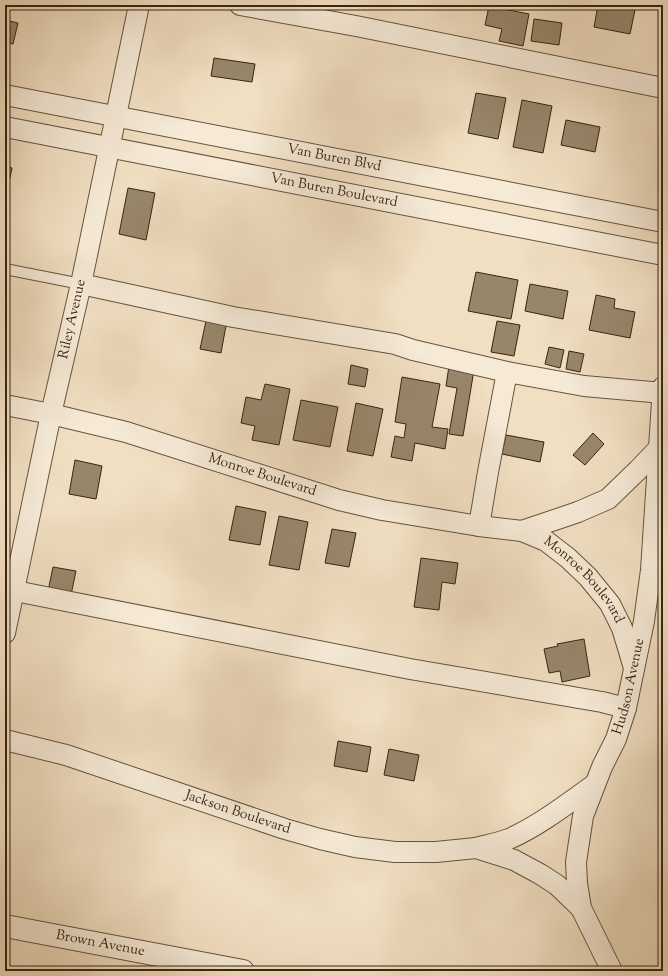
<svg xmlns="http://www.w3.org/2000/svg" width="668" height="976" viewBox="0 0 668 976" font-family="'Sorts Mill Goudy',serif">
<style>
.building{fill:#98866c;stroke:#37250f}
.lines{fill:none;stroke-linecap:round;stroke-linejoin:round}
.service-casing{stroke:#66543c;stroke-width:12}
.minor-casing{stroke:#66543c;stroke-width:22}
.tertiary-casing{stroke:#66543c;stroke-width:24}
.service{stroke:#f6ead7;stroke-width:10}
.minor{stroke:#f6ead7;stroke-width:20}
.tertiary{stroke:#f6ead7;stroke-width:22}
.labels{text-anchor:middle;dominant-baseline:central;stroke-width:3.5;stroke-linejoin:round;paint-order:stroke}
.street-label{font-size:14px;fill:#37250f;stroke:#f6ead7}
</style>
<rect width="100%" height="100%" fill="#f1dfc2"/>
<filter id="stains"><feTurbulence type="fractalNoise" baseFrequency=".005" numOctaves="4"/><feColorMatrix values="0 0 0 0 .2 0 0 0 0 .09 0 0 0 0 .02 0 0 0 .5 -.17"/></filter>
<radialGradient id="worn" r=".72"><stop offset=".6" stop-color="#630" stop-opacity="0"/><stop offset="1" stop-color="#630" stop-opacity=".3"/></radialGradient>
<g class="building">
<path d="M598,5h38l-6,29 -36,-7z"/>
<path d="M489,6l40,8 -6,32 -24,-5 3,-12 -17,-4z"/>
<path d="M534,19l28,4 -3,22 -28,-4z"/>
<path d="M5,20l13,3 -5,21 -8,-2z"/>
<path d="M214,58l41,6 -3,18 -41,-6z"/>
<path d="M476,93l30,5 -8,41 -30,-6z"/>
<path d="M522,100l30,6 -9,47 -30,-6z"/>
<path d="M566,120l34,7 -5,25 -34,-7z"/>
<path d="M5,166l7,2 -7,34z"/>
<path d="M128,188l27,5 -9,47 -27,-6z"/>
<path d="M476,272l42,8 -7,39 -43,-8z"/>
<path d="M530,284l38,7 -5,28 -38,-8z"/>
<path d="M596,295l19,4 -1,9 21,4 -5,26 -41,-8z"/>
<path d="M207,316l20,4 -6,33 -21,-4z"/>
<path d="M497,321l23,4 -6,31 -23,-4z"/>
<path d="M549,347l15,3 -4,18 -15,-4z"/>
<path d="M569,351l15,3 -4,18 -14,-3z"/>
<path d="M351,365l17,4 -3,18 -17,-3z"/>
<path d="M449,366l25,4 -11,66 -14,-2 8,-46 -11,-2z"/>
<path d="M402,377l38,7 -8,43 16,2 -3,20 -30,-6 -3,18 -21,-4 4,-21 9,2 2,-14 -11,-2z"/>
<path d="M265,384l25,5 -11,56 -27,-5 3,-14 -14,-3 5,-26 15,3z"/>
<path d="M301,400l37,7 -8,40 -37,-7z"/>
<path d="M356,403l27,6 -10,47 -26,-5z"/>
<path d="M593,433l11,11 -19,21 -12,-10z"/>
<path d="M506,435l38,7 -4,20 -38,-8z"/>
<path d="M75,460l27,6 -6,33 -27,-5z"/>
<path d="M236,506l30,6 -6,33 -31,-5z"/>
<path d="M279,516l29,6 -9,48 -30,-5z"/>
<path d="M332,529l24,4 -7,34 -24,-4z"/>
<path d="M421,558l37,5 -3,21 -13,-2 -3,28 -25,-3z"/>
<path d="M53,567l23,4 -5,24 -23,-4z"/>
<path d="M584,639l6,37 -28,6 -2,-11 -11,2 -5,-24 14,-3 -1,-2z"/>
<path d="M338,741l33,6 -4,25 -33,-6z"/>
<path d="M389,749l30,6 -5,26 -30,-6z"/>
</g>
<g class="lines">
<defs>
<path id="service" d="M5,269l76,15"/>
<g id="minor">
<path d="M240,5l116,21 307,62"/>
<path id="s1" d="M5,95l658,127"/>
<path id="s2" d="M5,127l658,128"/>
<path d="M81,284l152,33 162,27 18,6 94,22 77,14 79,7"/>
<path id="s3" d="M5,405l46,9 75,18 213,68 43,10 97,16 43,5 24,10 22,17 20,19 22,27 12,24 12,40"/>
<path d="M479,526l9,-54 19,-100"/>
<path d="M522,531l56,-19 30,-13 30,-29 21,-22"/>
<path d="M5,589l405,80 192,33 24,6"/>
<path id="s4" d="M5,633l46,-219 30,-130 58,-279"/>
<path id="s5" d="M5,740l61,15 219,74 35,10 35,8 40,5h41l40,-4 38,12 26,14 17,11 24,23"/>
<path d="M476,848c11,-3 22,-5 33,-9 31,-14 58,-35 86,-55"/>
<path id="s6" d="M612,971l-31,-63 -4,-25 -1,-21 7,-46 19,-49 14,-28 10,-31 18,-87 7,-51 12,-183"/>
</g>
<g id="tertiary">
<path id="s7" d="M5,926l238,45"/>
</g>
</defs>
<use href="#service" class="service-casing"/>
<use href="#minor" class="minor-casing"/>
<use href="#tertiary" class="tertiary-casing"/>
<use href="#service" class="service"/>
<use href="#minor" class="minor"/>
<use href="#tertiary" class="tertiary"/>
</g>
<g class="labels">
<g class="street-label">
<text stroke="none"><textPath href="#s1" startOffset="335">Van Buren Blvd</textPath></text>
<text stroke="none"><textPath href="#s2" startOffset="335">Van Buren Boulevard</textPath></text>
<text stroke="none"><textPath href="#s4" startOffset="321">Riley Avenue</textPath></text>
<text stroke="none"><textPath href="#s3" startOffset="267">Monroe Boulevard</textPath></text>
<text stroke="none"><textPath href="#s3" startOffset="614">Monroe Boulevard</textPath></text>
<text stroke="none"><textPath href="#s6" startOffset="301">Hudson Avenue</textPath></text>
<text stroke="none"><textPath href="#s5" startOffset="244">Jackson Boulevard</textPath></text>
<text stroke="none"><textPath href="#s7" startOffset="97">Brown Avenue</textPath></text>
</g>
</g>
<rect width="668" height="976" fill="none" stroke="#f1dfc2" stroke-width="20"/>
<rect x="6" y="6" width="656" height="964" fill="none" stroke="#37250f" stroke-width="2"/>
<rect x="10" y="10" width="648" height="956" fill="none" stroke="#37250f"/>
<rect width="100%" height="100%" filter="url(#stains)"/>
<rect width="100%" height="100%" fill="url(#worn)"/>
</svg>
